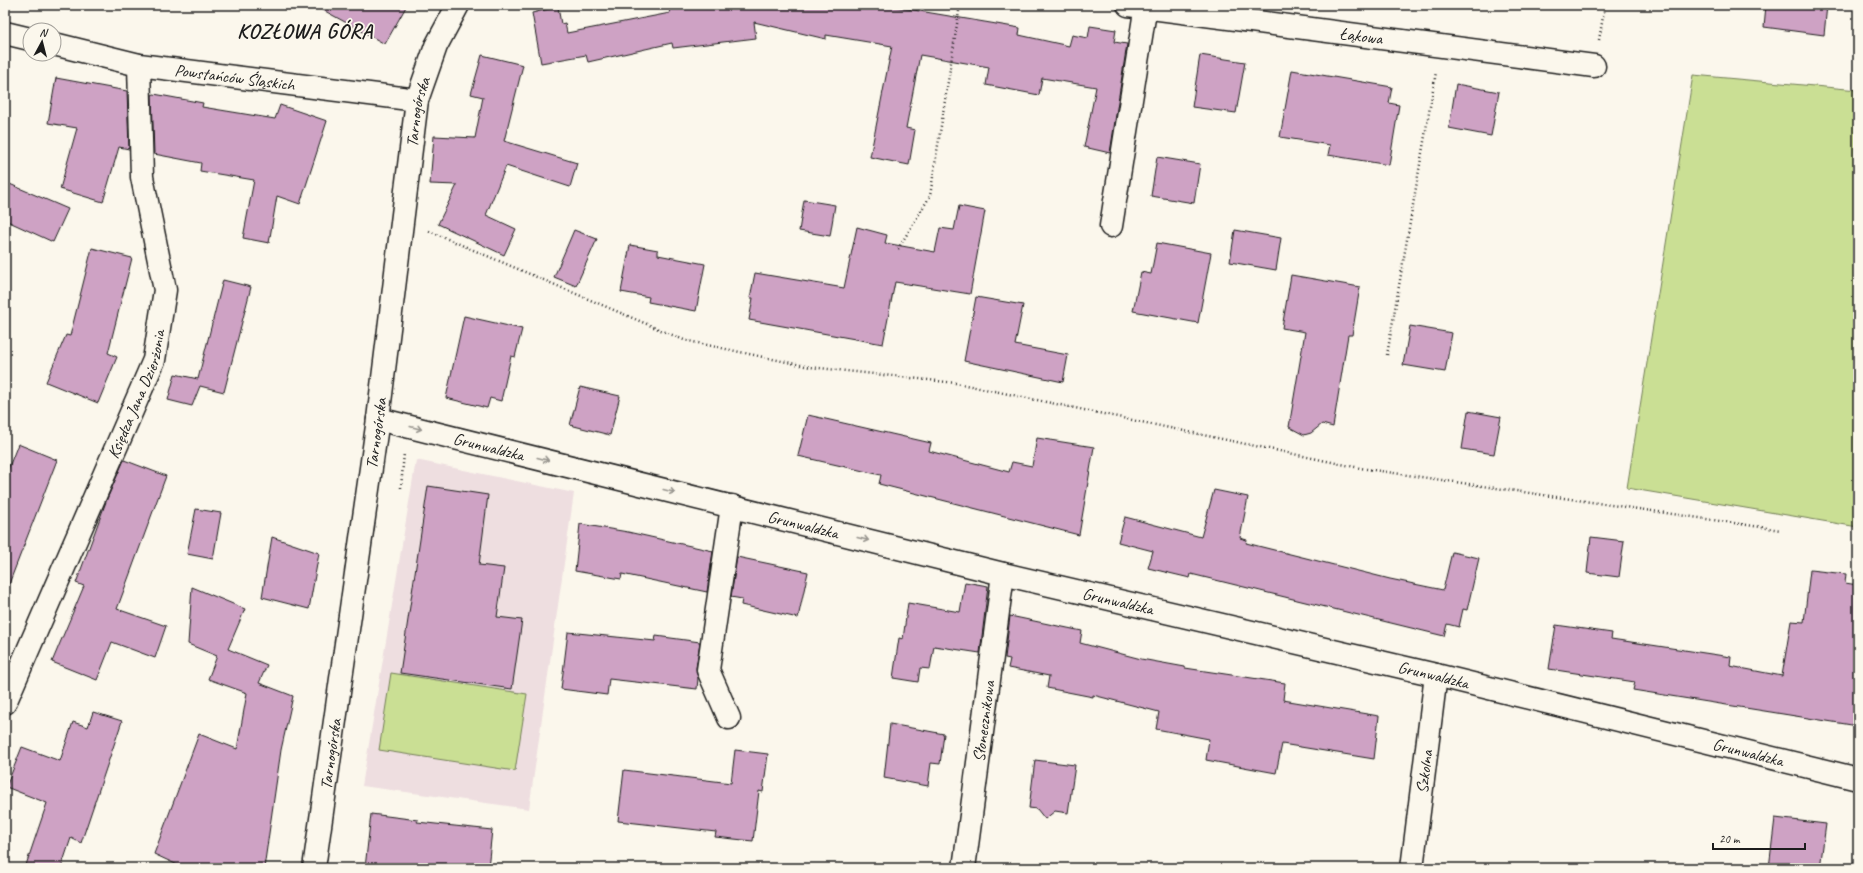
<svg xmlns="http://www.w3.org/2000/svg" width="1863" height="873" viewBox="0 0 1863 873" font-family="Caveat,sans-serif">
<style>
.built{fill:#eedee0}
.green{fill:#cadf94;stroke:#737e58}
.building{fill:#cea2c4;stroke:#1c1c1c}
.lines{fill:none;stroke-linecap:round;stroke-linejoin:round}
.minor-casing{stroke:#1c1c1c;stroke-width:25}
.path{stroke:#1c1c1c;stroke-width:2.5;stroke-dasharray:1 3;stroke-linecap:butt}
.minor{stroke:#fbf7ec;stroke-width:22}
.oneway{stroke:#97948e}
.labels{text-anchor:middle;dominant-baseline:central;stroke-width:3.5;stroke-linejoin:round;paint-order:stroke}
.street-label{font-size:17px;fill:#1c1c1c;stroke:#fbf7ec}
.district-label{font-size:21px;font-weight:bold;letter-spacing:1px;fill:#1c1c1c;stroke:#fbf7ec}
</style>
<rect width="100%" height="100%" fill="#fbf7ec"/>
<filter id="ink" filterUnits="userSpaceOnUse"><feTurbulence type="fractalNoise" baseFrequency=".025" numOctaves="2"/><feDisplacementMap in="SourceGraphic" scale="8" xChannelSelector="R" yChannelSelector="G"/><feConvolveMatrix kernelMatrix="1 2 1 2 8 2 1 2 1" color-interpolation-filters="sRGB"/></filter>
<g filter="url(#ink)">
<path class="built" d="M416,460l158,33 -45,316 -167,-23z"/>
<g class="green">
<path d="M1693,75l165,15v437l-231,-39z"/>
<path d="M391,673l136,21 -12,77 -136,-21z"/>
</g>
<g class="building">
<path d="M314,5h93l-22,39z"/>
<path d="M705,5h179l136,23 -1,7 50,11 3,-11 16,3 2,-12 26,4 -2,12 13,2 -17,109 -26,-6 12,-60 -54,-9 -3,17 -53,-10 3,-18 -69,-12 -14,73 9,2 -6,35 -39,-8 22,-111 -66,-11v4l-72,-17 2,16 -83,10 -1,-5 -84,19 -2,-7 -45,8 -9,-50 26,-6 3,17 4,-1 2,10 103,-20 -1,-4z"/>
<path d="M1766,5h61l-3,30 -60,-8z"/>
<path d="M482,55l41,10 -19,76 73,22 -7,24 -64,-21 -20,49 30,14 -12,26 -66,-31 19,-39 -27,-1 4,-48 41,2 8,-41 -12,-3z"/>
<path d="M1200,55l45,7 -9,51 -44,-6z"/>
<path d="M1292,70l100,17 -3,16 10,2 -10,60 -61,-10 2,-10 -50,-8z"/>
<path d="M56,78l71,13 2,58 -10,-2 -16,55 -43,-13 17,-61 -29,-5z"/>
<path d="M1456,84l43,8 -8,44 -42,-8z"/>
<path d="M154,94l49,9 -1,4 73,12 5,-14 47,16 -27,83 -23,-8 -8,47 -26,-5 11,-58 -54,-9 1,-8 -47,-9 -2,-59z"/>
<path d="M1157,157l43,7 -6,39 -43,-7z"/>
<path d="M5,182l63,27 -15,33 -48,-22z"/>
<path d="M804,200l31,5 -5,31 -31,-5z"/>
<path d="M959,206l26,5 -15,83 -75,-12 -12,62 -134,-24 4,-22h-3l5,-25 89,15 13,-61 30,8 -2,8 50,9 5,-24 14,2z"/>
<path d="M574,230l23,9 -21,47 -22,-9z"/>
<path d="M1235,230l46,8 -5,32 -46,-8z"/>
<path d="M1157,243l54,10 -13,70 -65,-12 8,-39 10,2z"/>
<path d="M630,245l28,5v5l47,9 -9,47 -48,-9 1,-5 -28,-5z"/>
<path d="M92,248l40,10 -24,95 9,4 -19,46 -52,-21 20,-47 4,1z"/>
<path d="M1291,275l69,12 -8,48h-4l-15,92 -11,-3 -11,9 -7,2 -15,-8 16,-95 -23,-4z"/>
<path d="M223,280l28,7 -27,105 -24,-6 -8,20 -24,-6 7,-26 23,5z"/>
<path d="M976,297l47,8 -8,40 53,10 -5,27 -99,-21z"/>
<path d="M464,316l58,13 -7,28 -4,-1 -10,45 -11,-3 -3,10 -41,-10z"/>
<path d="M1410,326l42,7 -7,39 -42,-7z"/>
<path d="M580,387l40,9 -10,39 -40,-10z"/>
<path d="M1468,411l33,6 -7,37 -32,-5z"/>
<path d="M808,415l123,28 -2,8 80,21 3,-10 20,4 5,-28 57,9 -15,88 -200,-51 2,-9 -83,-19z"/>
<path d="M18,444l39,16 -50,129 -2,-1v-111z"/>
<path d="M124,460l42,16 -49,133 49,17 -11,32 -43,-16 -15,38 -45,-18 32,-76 -8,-3 31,-84z"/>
<path d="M428,486l60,9 -9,70 25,3 -7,49 25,3 -10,69 -112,-16z"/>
<path d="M1214,490l34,7 -8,41 7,2 -1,3 144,36 53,11 9,-38 27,6 -12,52 -4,-1 -4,18 -12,-3 -3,12 -253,-62 -1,4 -42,-10 5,-17 -35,-9 7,-25 76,20z"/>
<path d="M196,509l25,4 -8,46 -26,-5z"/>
<path d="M580,524l48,8 85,19 -6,41 -85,-18 -1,5 -46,-8z"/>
<path d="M272,537l47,16 -10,56 -47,-12z"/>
<path d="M1591,537l33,4 -5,36 -32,-4z"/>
<path d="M737,557l71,15 -10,46 -57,-13 1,-6 -11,-2z"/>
<path d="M1810,570l36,4 -1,9 13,2v141l-225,-36 2,-8 -86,-13 7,-44 56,8 -1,6 120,18 -1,9 52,10 9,-55 13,1z"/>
<path d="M965,582l23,4 -8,67 -46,-7 -4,23 -10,-1 -2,14 -25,-4 6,-40 4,1 5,-36 52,9z"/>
<path d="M192,587l53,22 -17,40 39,16 -8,18 34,13 -12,54 -17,118h-80l-30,-14 45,-120 38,15 10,-56 -39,-14 9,-23 -29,-12z"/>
<path d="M1010,616l72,15 -2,12 61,16 44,8v1l100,15 -2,17 96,16 -5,43 -92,-15 -6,29 -70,-13 3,-21 -53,-10 3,-17 -66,-17v2l-46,-9 2,-12 -41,-8 2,-9 -5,-1z"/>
<path d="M568,632l87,9 1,-5 44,6 -4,26 2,10 -1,11 -88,-10 -2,16 -46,-6z"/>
<path d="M93,712l29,9 -41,122 -10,-5 -10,30h-36l22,-65 -41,-16 16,-40 38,14 13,-39 15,5z"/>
<path d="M890,724l54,10 -4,30 -9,-1 -3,23 -44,-8z"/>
<path d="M735,750l33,4 -5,38 -4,-1 -6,50 -38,-4 1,-5 -98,-11 6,-51 107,13z"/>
<path d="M1035,760l40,5 -7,48 -13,-2 -10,8 -8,-10 -8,-1z"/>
<path d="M371,814l47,6 -1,2 75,8 -4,38h-123z"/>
<path d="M1775,818l51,6 -6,44h-51z"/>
</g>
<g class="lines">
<defs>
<g id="minor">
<path id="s1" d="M1128,5l466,61"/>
<path d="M5,33l25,6"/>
<path id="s2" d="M54,44l85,21 278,35"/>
<path d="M1111,226l35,-221"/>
<path id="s3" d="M378,419l625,155 433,101 422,104"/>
<path id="s4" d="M5,703l149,-343 11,-70 -23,-113 -3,-112"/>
<path d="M729,718l-21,-48 24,-164"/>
<path id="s5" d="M314,868l64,-449 39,-319 19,-54 22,-41"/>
<path id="s6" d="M964,868l39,-294"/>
<path id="s7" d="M1412,868l24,-193"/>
</g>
</defs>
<use href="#minor" class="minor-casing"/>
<g class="path">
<path d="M1599,40l6,-35"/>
<path d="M429,231l255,109 126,27 146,16 404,85 421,62"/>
<path d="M898,249l32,-53 30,-191"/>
<path d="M1387,355l49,-283"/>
<path d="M401,488l3,-35"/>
</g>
<use href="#minor" class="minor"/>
</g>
<defs><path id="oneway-shaft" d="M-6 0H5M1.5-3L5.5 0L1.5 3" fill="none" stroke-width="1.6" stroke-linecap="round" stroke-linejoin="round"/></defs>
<g class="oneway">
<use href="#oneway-shaft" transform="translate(416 428) rotate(14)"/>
<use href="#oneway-shaft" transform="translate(543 459) rotate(14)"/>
<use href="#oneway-shaft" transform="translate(669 491) rotate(14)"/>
<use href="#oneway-shaft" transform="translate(863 539) rotate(14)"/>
</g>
</g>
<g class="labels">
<g class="street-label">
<text stroke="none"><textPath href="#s1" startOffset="235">Łąkowa</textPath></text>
<text stroke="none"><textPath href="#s2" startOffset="184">Powstańców Śląskich</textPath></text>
<text stroke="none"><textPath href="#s5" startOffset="763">Tarnogórska</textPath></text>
<text stroke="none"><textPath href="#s4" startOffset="336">Księdza Jana Dzierżonia</textPath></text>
<text stroke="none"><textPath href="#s5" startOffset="439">Tarnogórska</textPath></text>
<text stroke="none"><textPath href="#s3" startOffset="114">Grunwaldzka</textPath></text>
<text stroke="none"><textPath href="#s3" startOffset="438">Grunwaldzka</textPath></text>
<text stroke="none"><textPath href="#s3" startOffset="762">Grunwaldzka</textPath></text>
<text stroke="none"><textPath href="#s3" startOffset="1086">Grunwaldzka</textPath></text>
<text stroke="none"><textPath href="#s6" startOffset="148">Słonecznikowa</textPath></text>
<text stroke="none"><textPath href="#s3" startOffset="1410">Grunwaldzka</textPath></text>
<text stroke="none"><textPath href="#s5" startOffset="115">Tarnogórska</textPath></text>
<text stroke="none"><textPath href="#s7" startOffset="97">Szkolna</textPath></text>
</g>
<g class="district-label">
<text x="305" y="31">KOZŁOWA GÓRA</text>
</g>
</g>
<rect width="1863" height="873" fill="none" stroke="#fbf7ec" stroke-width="20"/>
<rect x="10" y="10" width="1843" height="853" fill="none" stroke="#1c1c1c" stroke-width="1.5" filter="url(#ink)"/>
<g transform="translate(42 42) rotate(7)"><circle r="19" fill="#fbf7ec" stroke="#a29f99"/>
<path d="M0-3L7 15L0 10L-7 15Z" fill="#1c1c1c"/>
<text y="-6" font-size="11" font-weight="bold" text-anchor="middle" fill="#1c1c1c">N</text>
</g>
<path d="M1713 843v6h92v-6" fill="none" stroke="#1c1c1c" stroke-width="2"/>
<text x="1719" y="843" font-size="12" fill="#1c1c1c" stroke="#fbf7ec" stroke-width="3" paint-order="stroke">20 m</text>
</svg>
